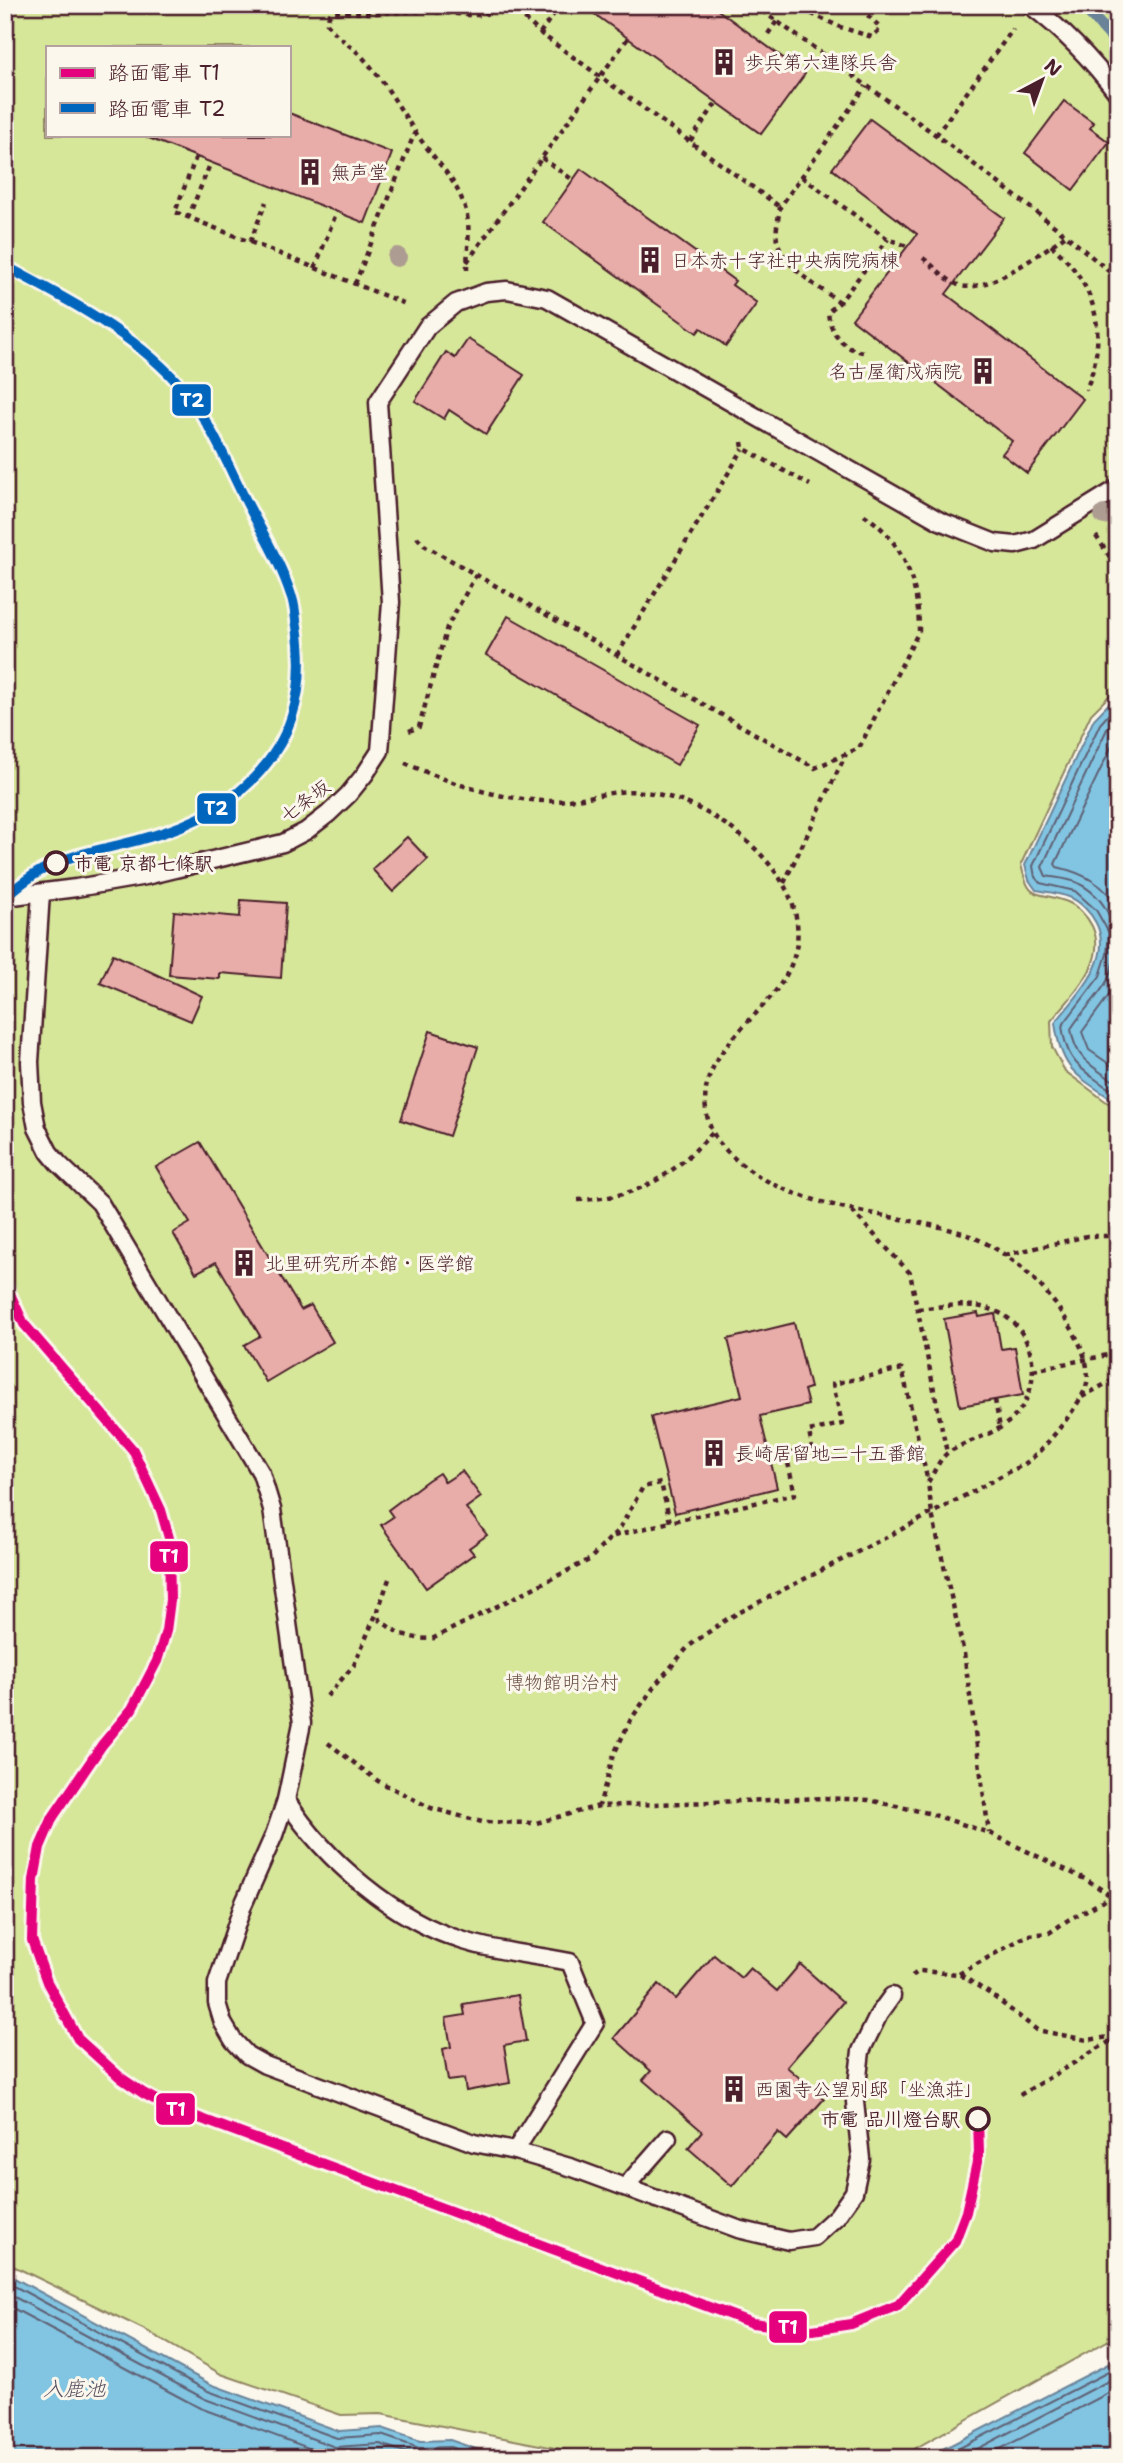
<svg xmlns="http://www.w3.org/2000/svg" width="1123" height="2463" viewBox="0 0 1123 2463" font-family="'Shantell Sans','Klee One',sans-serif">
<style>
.green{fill:#d6e79a;stroke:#908362;stroke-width:2;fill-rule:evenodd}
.water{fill:#81c5e2;stroke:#6b8399;stroke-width:2}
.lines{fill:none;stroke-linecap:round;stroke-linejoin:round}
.shore{stroke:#606174;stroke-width:2}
.stream{stroke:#6b8399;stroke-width:12}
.building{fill:#e8ada9;stroke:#4a1f2b;stroke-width:2}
.lane-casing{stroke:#4a1f2b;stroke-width:21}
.path{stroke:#4a1f2b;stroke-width:4.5;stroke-dasharray:5 5;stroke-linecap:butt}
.lane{stroke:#fbf7ec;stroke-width:16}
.tram-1-casing{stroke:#fbf7ec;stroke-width:16}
.tram-2-casing{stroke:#fbf7ec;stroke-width:16}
.tram-1{stroke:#e5007d;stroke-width:10}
.tram-2{stroke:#0065bd;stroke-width:10}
.tree{fill:#ad9c91}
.stop-dot{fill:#fbf7ec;stroke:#4a1f2b;stroke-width:3.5}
.labels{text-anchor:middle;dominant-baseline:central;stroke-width:6;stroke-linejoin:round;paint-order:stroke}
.poi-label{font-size:19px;fill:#4a1f2b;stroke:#fbf7ec;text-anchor:start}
.street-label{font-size:19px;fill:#4a1f2b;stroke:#fbf7ec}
.stop-label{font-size:19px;font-weight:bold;fill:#4a1f2b;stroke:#fbf7ec;text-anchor:start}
.park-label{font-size:19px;fill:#6d5147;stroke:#fbf7ec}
.water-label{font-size:21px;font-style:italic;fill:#5a5162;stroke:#fbf7ec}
.line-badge{stroke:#fbf7ec;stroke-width:2.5}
.badge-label{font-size:19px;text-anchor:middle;font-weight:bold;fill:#fff}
</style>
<rect width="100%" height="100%" fill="#fbf7ec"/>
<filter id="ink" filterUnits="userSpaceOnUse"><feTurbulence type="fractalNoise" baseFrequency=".0143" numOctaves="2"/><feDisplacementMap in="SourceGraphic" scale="14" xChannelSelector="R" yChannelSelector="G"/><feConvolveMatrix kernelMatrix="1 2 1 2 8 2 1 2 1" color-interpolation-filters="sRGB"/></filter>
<g filter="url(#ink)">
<path class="green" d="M5,5h1113v682l-27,27 -70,150c8,38 14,26 44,37 12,4 22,15 27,25 17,36 -20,69 -41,95l1,26 13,24 43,32 10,-2v1234l-220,123h-292l-225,-44 -40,1 -120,-41 -76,-44 -140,-68zM47,47h242v88h-242z"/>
<g class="water">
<path d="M1118,694v402l-8,2c-36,-24 -49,-30 -55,-75 21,-27 60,-63 41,-100 -5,-10 -16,-22 -27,-26 -10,-4 -22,-5 -33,-7l-7,-10 -4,-15 69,-146z"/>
<path d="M5,2273l205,111 129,47 43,-3 38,13 30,-1 49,17 14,-4 6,5h-514z"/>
<path d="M1118,2359v99h-195l26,-12z"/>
</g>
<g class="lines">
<g class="shore">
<path d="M1118,704l-18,20 -67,142 2,11 5,6 35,8 21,19 13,23 -2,21 -7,22 -38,50c4,29 12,39 36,55 7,5 11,9 20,9"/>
<path d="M1118,717l-11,12 -65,138 4,9c10,2 22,2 32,7 37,19 45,61 29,98 -9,17 -26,31 -36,48 4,28 18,36 41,51l6,1"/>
<path d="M1118,733l-63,131 2,3c26,6 48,17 61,41"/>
<path d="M1118,983l-36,49 7,18 29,20"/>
<path d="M5,2281l203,110 129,47 44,-3 38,13 31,-1 29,11"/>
<path d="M5,2292l200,107 130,48 45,-3 37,12h30l6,2"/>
<path d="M5,2304l195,104 133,49 46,-2 9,3"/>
<path d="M940,2458l178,-91"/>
<path d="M960,2458l158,-82"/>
<path d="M983,2458l135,-70"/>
</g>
<path class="stream" d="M1082,5l36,39"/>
</g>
<g class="building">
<path d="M582,5h129l94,69 -44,60z"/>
<path d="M1064,101l30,22 -4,5 19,14 -36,48 -48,-37z"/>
<path d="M289,113l103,40 -27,70 -219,-86v-2h143z"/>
<path d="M870,119l134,99 -58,76 137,105 -56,74 -25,-19 10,-13 -160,-122 65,-85 -85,-65z"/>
<path d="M581,169l154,112 -3,4 25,18 -31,43 -25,-18 -4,5 -154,-111z"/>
<path d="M468,339l56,36 -38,59 -37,-24 -5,9 -29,-18 31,-49 9,6z"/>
<path d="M508,616l192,109 -23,40 -191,-110z"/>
<path d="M407,837l21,22 -35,33 -21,-23z"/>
<path d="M241,900l45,3 -5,75 -61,-5v6l-51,-4 5,-64 66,6z"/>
<path d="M113,954l89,42 -11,25 -91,-38z"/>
<path d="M430,1031l48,16 -29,89 -48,-16z"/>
<path d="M200,1142l101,168 10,-5 22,37 -67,40 -22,-37 16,-9 -44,-74 -20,11 -23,-40 17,-10 -34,-56z"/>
<path d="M978,1313l1,4 16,-3 6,35 14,-2 8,48 -63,11 -16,-87z"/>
<path d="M794,1323l16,65 -6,2 4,15 -48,11 17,72 -102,25 -24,-96 91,-21 -14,-57z"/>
<path d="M462,1471l19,26 -15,11 21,27 -18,13 5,6 -48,34 -45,-63 12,-8 -5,-7 40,-30 11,-7 6,9z"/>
<path d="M714,1955l27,23 9,-10 27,23 23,-27 43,38 -56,65 37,32 -37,41 -9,-8 -46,54 -44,-38 14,-17 -59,-51 8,-9 -37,-33 45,-54 17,15z"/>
<path d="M518,1995l8,46 -22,4 6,38 -44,8 -2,-12 -16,2 -5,-32 8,-2 -5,-29 19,-3 -2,-11z"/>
</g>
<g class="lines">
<defs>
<g id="lane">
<path d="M1030,5c35,26 62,55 88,89"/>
<path d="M41,893l-11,169 2,40 5,26 12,24 9,11 42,40 161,270 11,36 30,214 -16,77 -12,35 -31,70 -26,78v20l6,20 10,17 14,15 18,10 209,78 41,8 58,17 165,61 51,12 25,-4 23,-21 17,-24 7,-33 -6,-57 6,-51 18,-37 13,-18"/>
<path d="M5,897l71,-9 70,-12 137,-33 23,-12 22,-17 20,-19 17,-21 15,-23 1,-12 10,-137 -13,-200 49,-75 29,-24 30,-11 21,-2 40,8 393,223 55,22 20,2 19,-5 84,-52"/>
<path d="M286,1800c39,60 108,120 178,141 35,11 71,14 106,21l25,61 -80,128"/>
<path d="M626,2186l42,-48"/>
</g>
</defs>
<use href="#lane" class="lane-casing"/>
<g class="path">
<path d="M510,5l30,28 240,174"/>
<path d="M754,5l182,130 130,100 52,44"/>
<path d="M793,5l47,22 32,10 7,-7v-4l-22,-21"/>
<path d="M1100,5l18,5"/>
<path d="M540,33l20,-28"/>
<path d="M768,34l9,-13"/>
<path d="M936,135l77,-106"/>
<path d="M690,141l27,-39"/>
<path d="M196,157l-21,55 233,93"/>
<path d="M542,158l31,22"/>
<path d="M802,177l86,62 19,7"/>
<path d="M188,218l23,-56"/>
<path d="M250,242l16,-40"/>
<path d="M1051,245c46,40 58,88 35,145"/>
<path d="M923,258c11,8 23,22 35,27 27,11 87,-35 108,-50"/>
<path d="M467,262l161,-224"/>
<path d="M315,268l22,-57"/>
<path d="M467,270c0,-20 4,-39 -1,-59 -9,-33 -34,-53 -52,-81 -16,-24 -29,-48 -49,-70 -12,-14 -29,-22 -38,-37l2,-8 5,-3 39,1 52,-2 42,4h17l15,-10"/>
<path d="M355,284l60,-152"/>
<path d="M840,302c-22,-15 -56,-34 -63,-62 -2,-10 2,-23 3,-33l86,-121"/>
<path d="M863,352c-22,-4 -33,-19 -35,-40l12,-10 48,-63"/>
<path d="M742,442l1,6 67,37"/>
<path d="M1096,536l16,24 6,-4"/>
<path d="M417,537l7,8 391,223 44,-20 60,-117c0,-45 -15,-91 -55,-116"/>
<path d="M617,655l126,-206"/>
<path d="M409,731l10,-4 28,-100 29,-52"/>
<path d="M405,763c45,20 91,36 141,38 25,1 48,-6 72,-9 39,-5 83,14 114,37 48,36 89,93 50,153 -27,41 -84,73 -76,128 3,18 9,30 22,42 57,58 155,59 228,79 44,13 82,46 107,84 12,18 28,45 24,68 -3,18 -42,65 -57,77 -6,5 -15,9 -22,12 -19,11 -38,21 -57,31 -74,40 -150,77 -224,116l-38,27 -32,37 -26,36 -17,35 -15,52"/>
<path d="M784,883l62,-129"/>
<path d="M578,1200c61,-2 93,-23 134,-67"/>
<path d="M852,1211l58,62 37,180"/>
<path d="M1005,1255l82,-19h31"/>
<path d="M918,1309c36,-4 79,-12 103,23 21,31 13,74 -18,94 -17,11 -37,15 -54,26 -9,5 -15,21 -21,30l4,32 32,139 25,180"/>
<path d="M1033,1370l85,-17"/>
<path d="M1082,1397l36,-20"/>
<path d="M995,1400l5,28"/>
<path d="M614,1536l56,-14"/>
<path d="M389,1579l-11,31 2,10c16,13 33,21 54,18l155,-78 31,-32 23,-41 18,-4 9,39 125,-28 -9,-40 26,-5 -3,-18 33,-7 -9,-40 69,-15 26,113"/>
<path d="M327,1696l27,-31 24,-55"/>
<path d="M328,1743l50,38 53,27 51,14 54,1 63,-17 226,-8 44,2 59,13 61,20 100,48 29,20"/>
<path d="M959,1974l69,-39 21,-2 19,-13 43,-23"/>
<path d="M912,1976l7,-5 40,3 30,19 48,37 50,10 31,-4"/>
<path d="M1020,2095l94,-56"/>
</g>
<use href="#lane" class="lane"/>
<defs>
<path id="tram-1" d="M5,1283l19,41 109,126 28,60 8,28 1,62 -4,31 -9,30 -25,48 -30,36 -49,72 -13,30 -6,33 -2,60 15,42 31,57 43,39 22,15 24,13 585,217 61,7 38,-6 47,-19 57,-64 11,-29 13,-59 -1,-34"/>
<path id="tram-2" d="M5,266c58,31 126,66 171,115 31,33 49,78 69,118 16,32 35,62 46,96 4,9 4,21 6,31 10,67 -5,121 -58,166 -33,29 -78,43 -120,53 -25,6 -52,11 -75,24 -14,7 -27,18 -39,28"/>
</defs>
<use href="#tram-1" class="tram-1-casing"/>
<use href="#tram-2" class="tram-2-casing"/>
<use href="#tram-1" class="tram-1"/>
<use href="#tram-2" class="tram-2"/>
</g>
<g class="tree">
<circle cx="397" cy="257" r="10"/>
<circle cx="1104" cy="515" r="10"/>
</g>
</g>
<defs>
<symbol id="building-bare" viewBox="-9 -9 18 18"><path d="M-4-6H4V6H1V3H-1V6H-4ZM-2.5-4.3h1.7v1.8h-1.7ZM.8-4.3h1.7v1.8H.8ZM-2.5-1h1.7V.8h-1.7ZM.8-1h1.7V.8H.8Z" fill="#4a1f2b" stroke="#fbf7ec" stroke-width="2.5" paint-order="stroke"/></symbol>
</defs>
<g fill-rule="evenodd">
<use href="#building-bare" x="705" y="43" width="38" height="38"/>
<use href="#building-bare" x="291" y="153" width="38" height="38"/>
<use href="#building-bare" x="631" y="241" width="38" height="38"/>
<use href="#building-bare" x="964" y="352" width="38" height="38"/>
<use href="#building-bare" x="225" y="1244" width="38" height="38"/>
<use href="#building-bare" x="695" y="1434" width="38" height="38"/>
<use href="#building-bare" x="715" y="2070" width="38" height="38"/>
</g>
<g class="stop-dot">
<circle cx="56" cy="863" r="11"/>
<circle cx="978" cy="2119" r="11"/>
</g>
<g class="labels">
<g class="poi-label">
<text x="745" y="62">歩兵第六連隊兵舎</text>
<text x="331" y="172">無声堂</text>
<text x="671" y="260">日本赤十字社中央病院病棟</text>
<text x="962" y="371" text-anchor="end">名古屋衛戍病院</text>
<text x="265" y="1263">北里研究所本館・医学館</text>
<text x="735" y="1453">長崎居留地二十五番館</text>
<text x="755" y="2089">西園寺公望別邸「坐漁荘」</text>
</g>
<g class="street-label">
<text transform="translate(305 801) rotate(-37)">七条坂</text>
</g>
<g class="stop-label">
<text x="74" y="863">市電 京都七條駅</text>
<text x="960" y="2119" text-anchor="end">市電 品川燈台駅</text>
</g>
<g class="park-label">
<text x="562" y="1682">博物館明治村</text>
</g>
<g class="water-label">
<text x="74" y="2389">入鹿池</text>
</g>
</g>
<g class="line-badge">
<rect x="171" y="383" width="41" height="34" rx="7" fill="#0065bd"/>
<rect x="196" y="792" width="41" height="33" rx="7" fill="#0065bd"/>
<rect x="149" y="1540" width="40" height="33" rx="7" fill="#e5007d"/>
<rect x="155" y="2092" width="41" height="34" rx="7" fill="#e5007d"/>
<rect x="768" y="2310" width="40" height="34" rx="7" fill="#e5007d"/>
</g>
<g class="badge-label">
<text x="192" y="407">T2</text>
<text x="216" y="815">T2</text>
<text x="169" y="1563">T1</text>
<text x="176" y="2116">T1</text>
<text x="788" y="2334">T1</text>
</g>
<rect width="1123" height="2463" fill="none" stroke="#fbf7ec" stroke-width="28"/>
<rect x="14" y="14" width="1095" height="2435" fill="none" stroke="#4a1f2b" stroke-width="2.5" filter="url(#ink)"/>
<rect x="46" y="46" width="245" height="91" fill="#fbf7ec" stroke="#b4a19f" stroke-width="2"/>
<rect x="60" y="68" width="35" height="10" fill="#e5007d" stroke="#b4a19f" stroke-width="2"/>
<text x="108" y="80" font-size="21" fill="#4a1f2b">路面電車 T1</text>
<rect x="60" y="103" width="35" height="10" fill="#0065bd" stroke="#b4a19f" stroke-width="2"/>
<text x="108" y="116" font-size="21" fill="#4a1f2b">路面電車 T2</text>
<g transform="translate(1042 80) rotate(41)" stroke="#fbf7ec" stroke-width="5" paint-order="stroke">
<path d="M0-5L12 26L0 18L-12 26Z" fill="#4a1f2b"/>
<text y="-10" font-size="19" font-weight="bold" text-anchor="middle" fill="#4a1f2b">N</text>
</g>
</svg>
